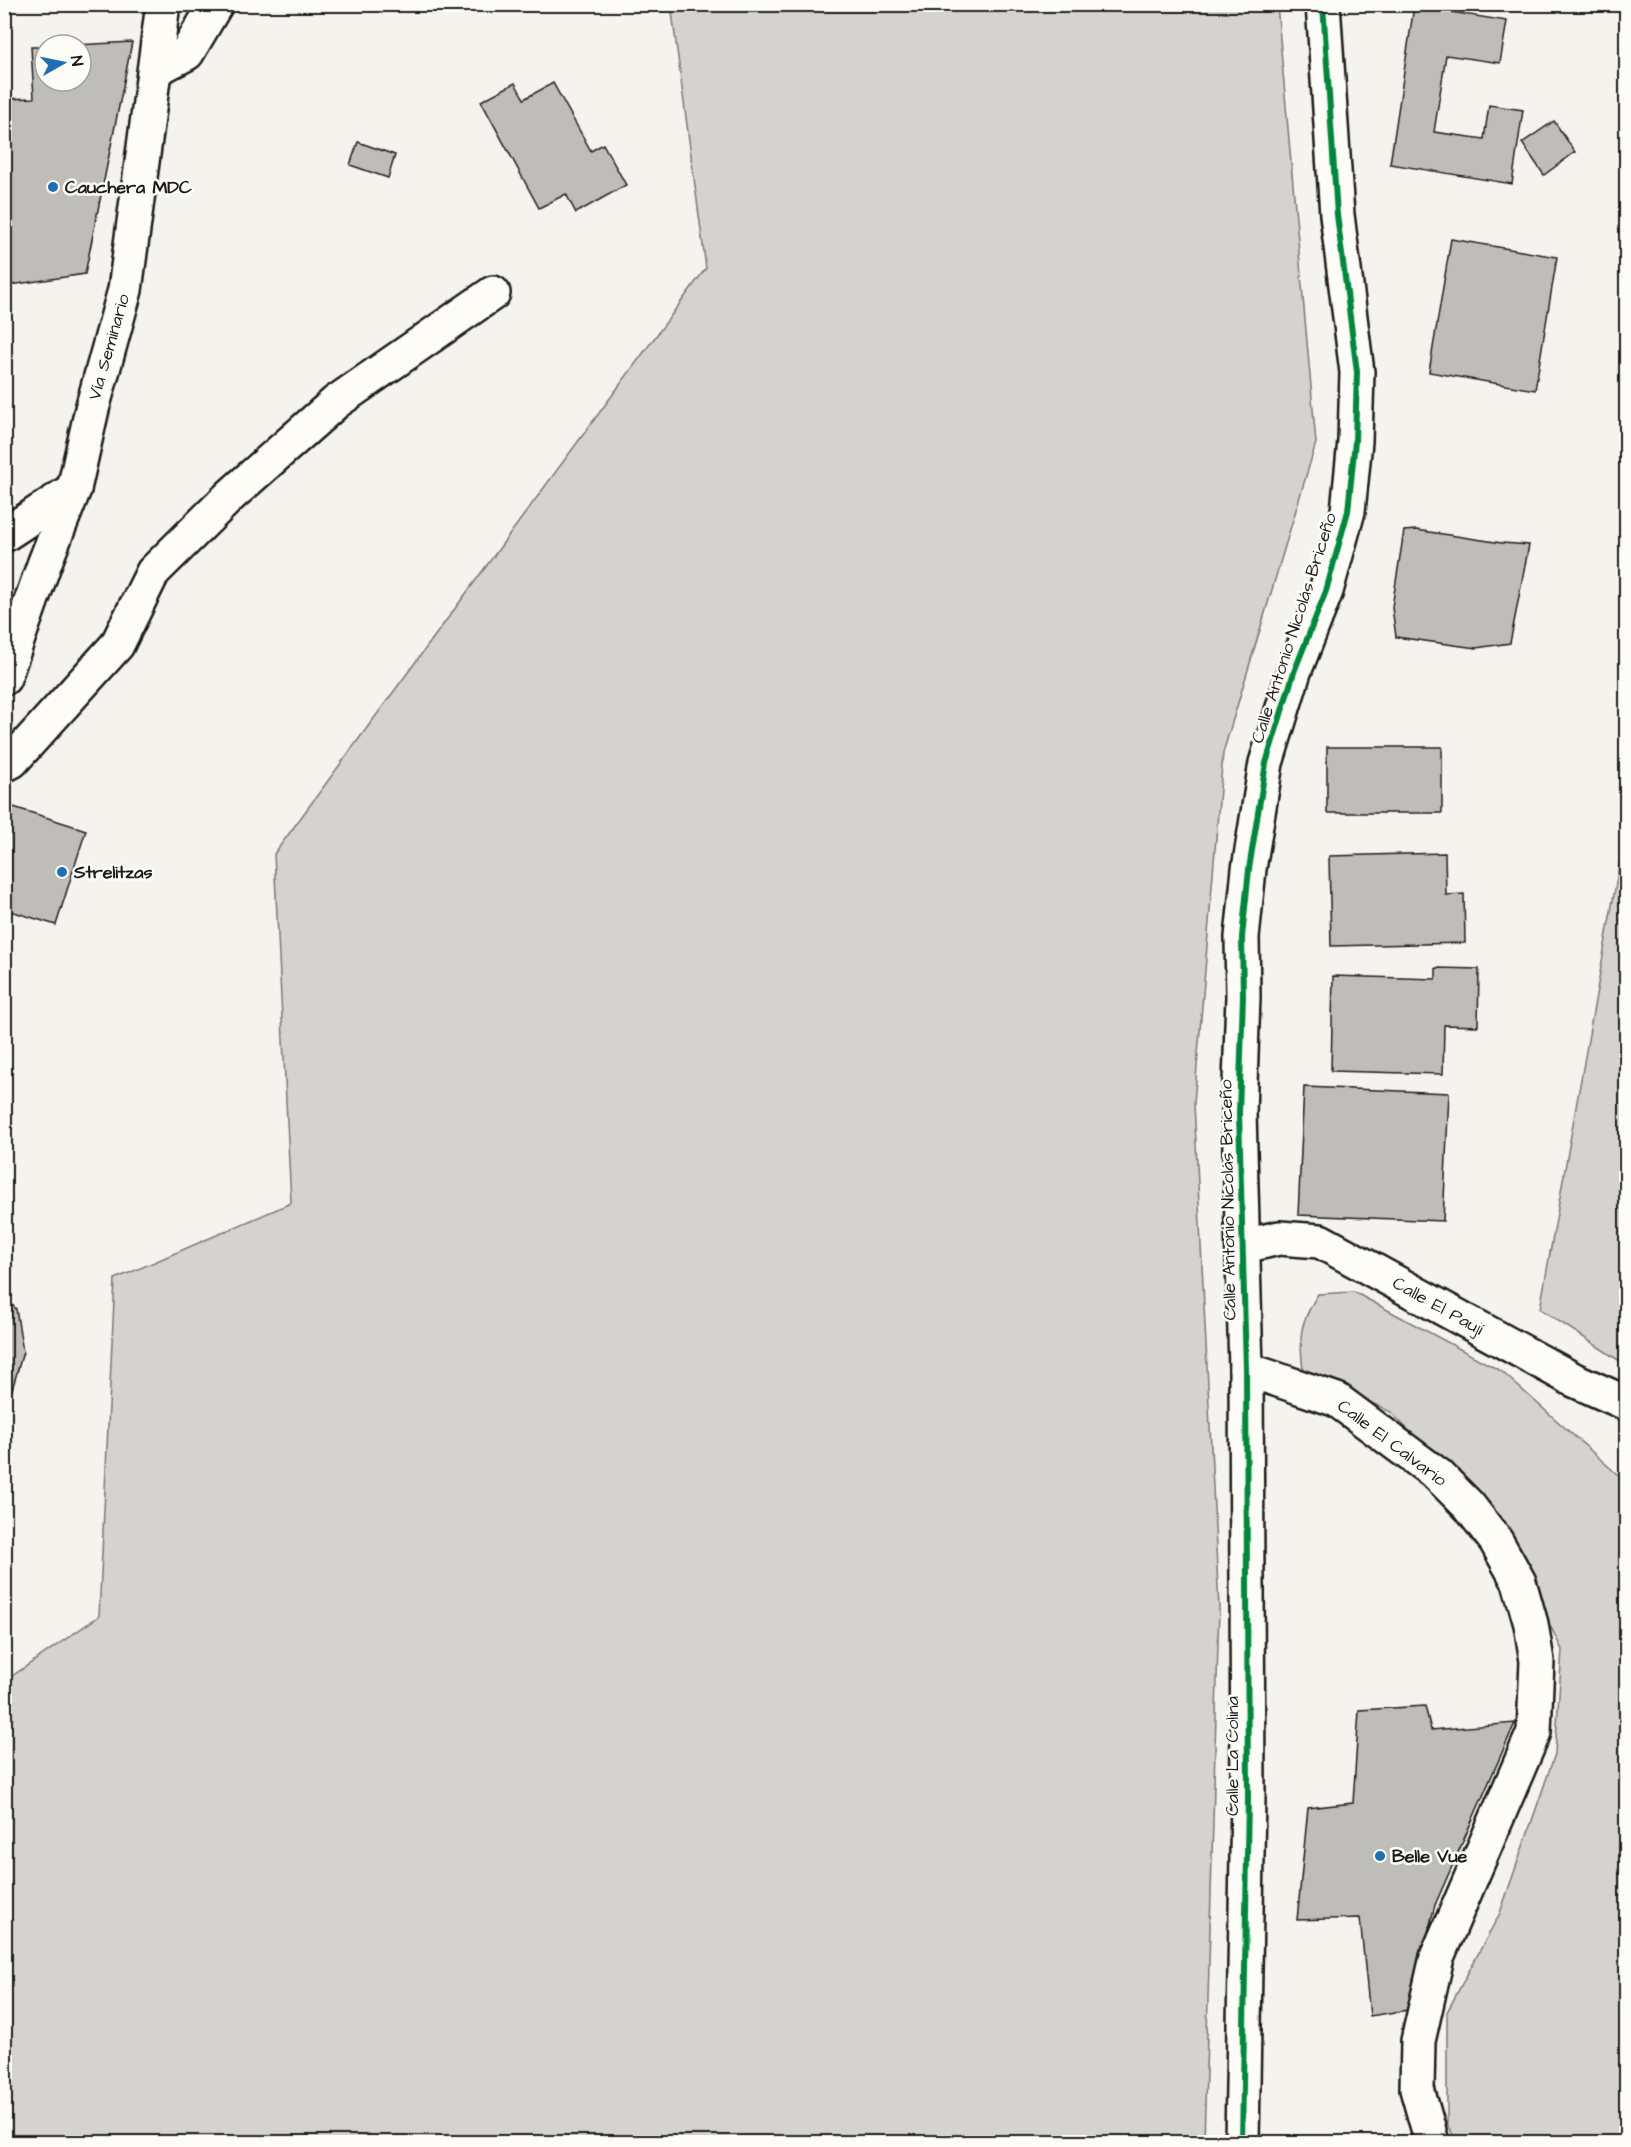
<svg xmlns="http://www.w3.org/2000/svg" width="1631" height="2147" viewBox="0 0 1631 2147" font-family="'Architects Daughter',sans-serif">
<style>
.green{fill:#d4d3cf;stroke:#787876;stroke-width:1.5}
.building{fill:#bebdba;stroke:#1c1c1c;stroke-width:1.5}
.lines{fill:none;stroke-linecap:round;stroke-linejoin:round}
.minor-casing{stroke:#1c1c1c;stroke-width:38}
.major-casing{stroke:#1c1c1c;stroke-width:38}
.minor{stroke:#fdfcf7;stroke-width:33}
.major{stroke:#fdfcf7;stroke-width:33}
.cycleway-casing{stroke:#fdfcf7;stroke-width:10}
.cycleway{stroke:#00873e;stroke-width:6}
.poi-dot{fill:#1f6fb2;stroke:#fdfcf7;stroke-width:2}
.labels{text-anchor:middle;dominant-baseline:central;stroke-width:5;stroke-linejoin:round;paint-order:stroke}
.poi-label{font-size:18px;font-weight:bold;fill:#1c1c1c;stroke:#fdfcf7;text-anchor:start}
.street-label{font-size:18px;fill:#1c1c1c;stroke:#fdfcf7}
</style>
<rect width="100%" height="100%" fill="#f4f3ee"/>
<filter id="ink" filterUnits="userSpaceOnUse"><feTurbulence type="fractalNoise" baseFrequency=".0167" numOctaves="2"/><feDisplacementMap in="SourceGraphic" scale="12" xChannelSelector="R" yChannelSelector="G"/><feConvolveMatrix kernelMatrix="1 2 1 2 8 2 1 2 1" color-interpolation-filters="sRGB"/></filter>
<g filter="url(#ink)">
<g class="green">
<path d="M671,5h606l39,438 -93,310 -29,350 25,505 -15,534h-1199v-461l94,-65 16,-337 176,-76 -17,-349 432,-586z"/>
<path d="M1626,827v538l-86,-56z"/>
<path d="M1354,1292l147,79 125,111v660h-169l-10,-18v-112l53,-99 55,-159 7,-104 -59,-121 -112,-117 -88,-42c-4,-35 -4,-45 15,-76z"/>
</g>
<g class="building">
<path d="M1414,6l93,15 -7,42 -54,-8 -12,77 50,7 5,-34 34,5 -11,74 -122,-20z"/>
<path d="M132,42l-47,232 -81,12v-187l30,-1 -3,-51h14v34h36v-36h-5z"/>
<path d="M515,83l9,16 29,-16 38,68 12,-7 23,41 -50,28 -10,-19 -27,14 -58,-107z"/>
<path d="M1554,121l21,31 -31,23 -22,-32z"/>
<path d="M358,142l37,13 -7,23 -38,-13z"/>
<path d="M1451,239l106,18 -22,133 -106,-18z"/>
<path d="M1416,530l86,13 27,2 -19,98 -34,5 -80,-11 -4,-30 12,-76z"/>
<rect x="1327" y="747" width="115" height="66"/>
<path d="M4,804l82,26 -30,95 -52,-16z"/>
<path d="M1445,853l1,42 18,-1 1,49 -134,3 -2,-90z"/>
<path d="M1436,968l43,1 -1,57 -34,-1 -1,49 -112,-3 2,-95 103,3z"/>
<path d="M1304,1087l145,6 -6,128 -145,-6z"/>
<path d="M4,1296l12,13 7,43 -19,65z"/>
<path d="M1425,1706l6,24 84,-7 -80,182 -27,105 -38,6 -10,-98 -63,2 11,-112 45,-5 6,-93z"/>
</g>
<g class="lines">
<defs>
<g id="minor">
<path d="M156,69l31,-16 29,-49"/>
<path d="M4,535l70,-46"/>
<path d="M4,765l8,-4 105,-116 36,-73 78,-77 105,-93 157,-109"/>
<path d="M1244,1246l35,-8 41,3 254,139 52,23"/>
<path d="M1246,1369l91,31 101,75 31,31 27,35 23,41 12,42 6,37 -3,71 -97,225 -19,84 -1,48 15,53"/>
<path d="M1242,2142l6,-345 -2,-428 -7,-256 4,-117 -1,-59 7,-68 17,-106 28,-91 32,-81 22,-80 7,-70 2,-69 -20,-157 -14,-211"/>
</g>
<path id="major" d="M4,678l41,-116 29,-73 18,-80 33,-119 38,-286"/>
</defs>
<use href="#minor" class="minor-casing"/>
<use href="#major" class="major-casing"/>
<use href="#minor" class="minor"/>
<use href="#major" class="major"/>
<defs>
<path id="cycleway" d="M1242,2142l6,-345 -2,-428 -7,-256 4,-117 -1,-59 7,-68 17,-106 28,-91 32,-81 22,-80 7,-70 2,-69 -20,-157 -14,-211"/>
</defs>
<use href="#cycleway" class="cycleway-casing"/>
<use href="#cycleway" class="cycleway"/>
</g>
</g>
<g class="poi-dot">
<circle cx="53" cy="187" r="6"/>
<circle cx="62" cy="872" r="6"/>
<circle cx="1380" cy="1856" r="6"/>
</g>
<g class="labels">
<g class="poi-label">
<text x="65" y="187">Cauchera MDC</text>
<text x="74" y="872">Strelitzas</text>
<text x="1392" y="1856">Belle Vue</text>
</g>
<g class="street-label">
<text transform="translate(109 347) rotate(-74)">Vía Seminario</text>
<text transform="translate(1294 628) rotate(-72)">Calle Antonio Nicolás Briceño</text>
<text transform="translate(1228 1200) rotate(-91)">Calle Antonio Nicolás Briceño</text>
<text transform="translate(1438 1306) rotate(29)">Calle El Paují</text>
<text transform="translate(1392 1443) rotate(37)">Calle El Calvario</text>
<text transform="translate(1232 1756) rotate(-90)">Calle La Colina</text>
</g>
</g>
<rect width="1631" height="2147" fill="none" stroke="#fdfcf7" stroke-width="24"/>
<rect x="12" y="12" width="1607" height="2123" fill="none" stroke="#1c1c1c" stroke-width="2" filter="url(#ink)"/>
<g transform="translate(63 63) rotate(81)"><circle r="28" fill="#fdfcf7" stroke="#a3a29f" stroke-width="1.5"/>
<path d="M0-4.5L10 22L0 15L-10 22Z" fill="#1f6fb2"/>
<text y="-9" font-size="16" font-weight="bold" text-anchor="middle" fill="#1c1c1c">N</text>
</g>
</svg>
